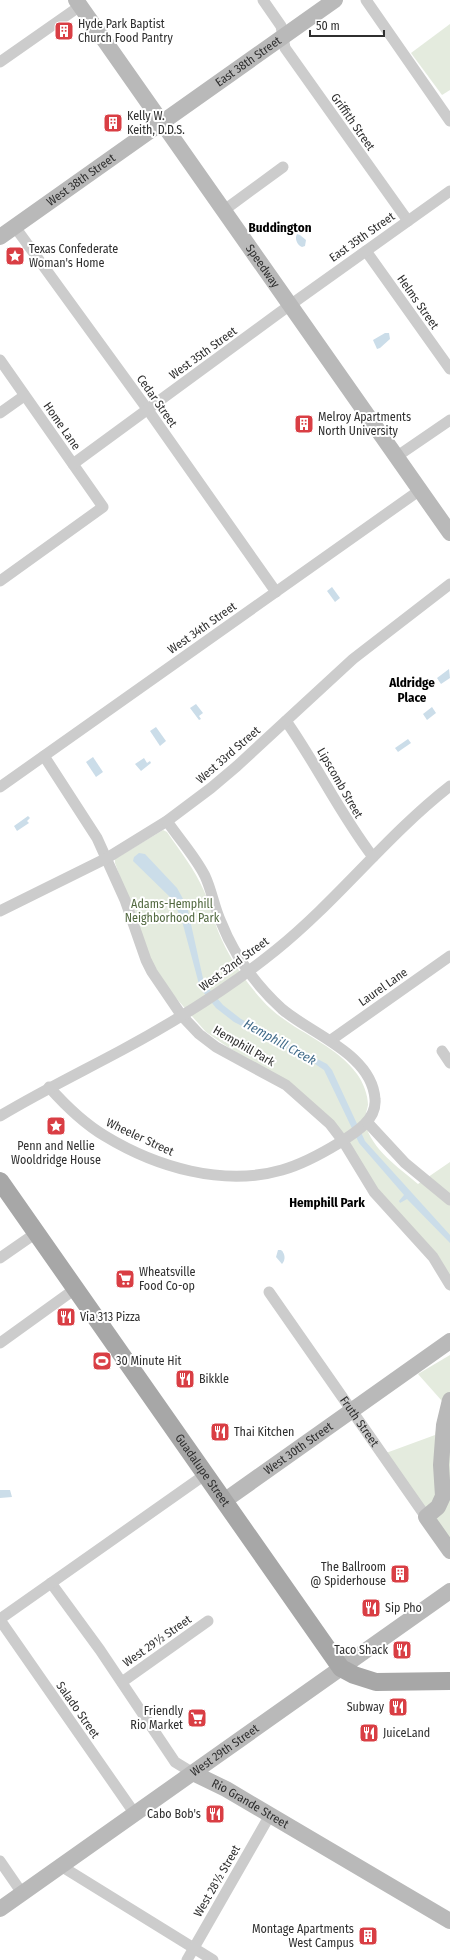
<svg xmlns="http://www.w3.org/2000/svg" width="450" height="1960" viewBox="0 0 450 1960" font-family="'Fira Sans Condensed',sans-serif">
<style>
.green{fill:#e4ebde}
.water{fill:#cbdde9}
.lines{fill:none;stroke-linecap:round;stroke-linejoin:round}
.street{stroke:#ccc;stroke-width:11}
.secondary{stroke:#b9b9b9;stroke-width:16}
.primary{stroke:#a7a7a7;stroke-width:18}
.labels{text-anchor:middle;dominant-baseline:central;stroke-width:4;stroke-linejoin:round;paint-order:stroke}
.poi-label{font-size:12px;fill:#2f2f2f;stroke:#fff;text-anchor:start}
.street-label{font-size:12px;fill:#2f2f2f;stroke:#fff}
.park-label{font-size:12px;fill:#51683f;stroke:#fff}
.neighbourhood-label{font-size:13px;font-weight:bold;fill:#000;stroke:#fff}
.water-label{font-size:13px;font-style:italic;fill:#426c8b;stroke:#fff}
</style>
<rect width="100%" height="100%" fill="#fff"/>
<g class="green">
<path d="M450,24v66l-8,5 -31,-42z"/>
<path d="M163,830l4,2c13,19 28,38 37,59 6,13 9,27 14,40 10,25 26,49 44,69 27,31 71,41 95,74 6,8 11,21 11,31 -1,6 -4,12 -3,18 7,27 33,44 53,61l32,-22v114l-63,-74 -93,-116 -65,-38 -23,-16 -38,-43 -16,-26 -10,-24 -27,-76v-4z"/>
<path d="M450,1355v190l-64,-92 49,-18 7,-34 -24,-27z"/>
</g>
<g class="water">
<path d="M297,234l3,1 6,5 -1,6 -3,1c-4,-1 -8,-8 -5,-13z"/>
<path d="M385,333h4l1,6 -10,9 -3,1 -4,-9z"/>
<path d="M332,587l8,11 -5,4 -8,-11z"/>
<path d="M449,669l1,9 -9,6 -4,-6z"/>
<path d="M196,704l7,9 -4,3 2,3 -2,1 -9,-12z"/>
<path d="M432,707l4,6 -9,7 -4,-6z"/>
<path d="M156,727l10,14 -6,5 -10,-15z"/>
<path d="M408,739l3,4 -13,9 -3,-4z"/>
<path d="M93,757l10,15 -7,5 -10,-15z"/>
<path d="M144,758l3,5 3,-2 1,2 -10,8 -6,-7z"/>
<path d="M28,816l2,2 -3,3 2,2 -12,8 -3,-5z"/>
<path d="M139,853l6,1 32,34 10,18 17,77 19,22 18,14 86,45 5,6 33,71 85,94v8l-43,-44 -7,4 -1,-2 5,-6 -45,-52 -35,-73 -18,-12 -72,-36 -18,-14 -16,-20 -18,-67 -9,-21 -40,-39 1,-4z"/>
<path d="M278,1250h3c4,3 5,10 1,14l-6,-7z"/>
<path d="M0,1490h10l2,7 -12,1z"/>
</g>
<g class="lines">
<g class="street">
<path d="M263,0l18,26 4,22 123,173"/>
<path d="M366,0l84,121"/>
<path d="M0,62l80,-56"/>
<path d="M223,211l60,-44"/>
<path d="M15,227l133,183 128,182"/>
<path d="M366,251l84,118"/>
<path d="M0,360l103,147 -103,74"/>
<path d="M0,413l24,-17"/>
<path d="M396,457l54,-37"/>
<path d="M73,464l206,-151 171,-122"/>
<path d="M286,721c31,44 54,93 87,136"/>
<path d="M44,756l53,82 28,62 21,60 6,12 30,44 17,18 17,13 70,38 44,39 13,17 31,51 59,65 17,28"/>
<path d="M0,787l420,-297"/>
<path d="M0,911l107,-53 60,-37 44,-33 26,-22 116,-107 97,-75"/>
<path d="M331,1040l119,-84"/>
<path d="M442,1051l8,12"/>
<path d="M49,1087c16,18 34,36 56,49 51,31 118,51 177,34 21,-6 39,-16 57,-27 16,-10 38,-23 36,-44 -3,-45 -64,-65 -93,-90 -26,-24 -48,-54 -61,-87 -7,-15 -9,-31 -16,-46 -10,-20 -26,-37 -38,-55"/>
<path d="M0,1116c40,-24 81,-44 122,-66 54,-29 107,-62 154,-100 62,-50 111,-115 174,-164"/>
<path d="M367,1122l38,41 45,37"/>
<path d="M0,1258l36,-25"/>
<path id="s1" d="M269,1292l157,225"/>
<path d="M0,1343l75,-54"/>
<path d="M51,1583l49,67 75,112 18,11"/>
<path d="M0,1619l206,-145"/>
<path d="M0,1620l135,194"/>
<path d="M122,1682l86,-61"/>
<path d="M0,1861l22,32"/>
<path d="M61,1866l152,94"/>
<path d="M187,1960l83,-145"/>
</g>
<g class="secondary">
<path id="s2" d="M76,0l374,533"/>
<path id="s3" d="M0,237l335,-237"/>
<path d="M450,1400l-6,25 -3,40 2,31 -5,11 -12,10 24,34"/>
<path id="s4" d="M224,1501l226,-160"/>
<path id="s5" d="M193,1773l33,16 224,132"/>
<path id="s6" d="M0,1909l450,-318"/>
</g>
<path class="primary" id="s7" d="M0,1181l341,487 13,7 22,7 74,-1"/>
</g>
<defs>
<symbol id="building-square" viewBox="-11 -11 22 22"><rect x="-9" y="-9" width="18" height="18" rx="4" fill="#d93e44" stroke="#fff"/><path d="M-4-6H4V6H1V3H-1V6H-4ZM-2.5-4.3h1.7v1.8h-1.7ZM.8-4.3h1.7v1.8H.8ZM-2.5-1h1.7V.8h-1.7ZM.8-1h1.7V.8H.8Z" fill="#fff"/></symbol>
<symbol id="sight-square" viewBox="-11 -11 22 22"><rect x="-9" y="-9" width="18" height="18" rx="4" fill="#d93e44" stroke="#fff"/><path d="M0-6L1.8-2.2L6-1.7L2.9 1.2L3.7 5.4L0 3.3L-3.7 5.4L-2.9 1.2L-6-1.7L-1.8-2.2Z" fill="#fff"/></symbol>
<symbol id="supermarket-square" viewBox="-11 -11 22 22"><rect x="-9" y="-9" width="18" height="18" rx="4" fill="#d93e44" stroke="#fff"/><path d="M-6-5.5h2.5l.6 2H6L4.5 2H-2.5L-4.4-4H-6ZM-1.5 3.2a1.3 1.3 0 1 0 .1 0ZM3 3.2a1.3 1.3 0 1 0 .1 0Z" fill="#fff"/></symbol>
<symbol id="restaurant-square" viewBox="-11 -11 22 22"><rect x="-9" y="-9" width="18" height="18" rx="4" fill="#d93e44" stroke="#fff"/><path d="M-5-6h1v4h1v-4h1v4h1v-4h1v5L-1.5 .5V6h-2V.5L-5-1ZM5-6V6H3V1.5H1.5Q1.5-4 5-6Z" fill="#fff"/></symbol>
<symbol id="stadium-square" viewBox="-11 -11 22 22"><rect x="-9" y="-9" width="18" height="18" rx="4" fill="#d93e44" stroke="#fff"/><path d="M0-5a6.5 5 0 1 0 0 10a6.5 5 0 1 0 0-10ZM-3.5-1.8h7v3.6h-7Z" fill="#fff"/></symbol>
</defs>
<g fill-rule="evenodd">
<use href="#building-square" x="53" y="20" width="22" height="22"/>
<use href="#building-square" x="102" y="112" width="22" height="22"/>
<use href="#sight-square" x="4" y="245" width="22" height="22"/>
<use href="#building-square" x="293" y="413" width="22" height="22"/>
<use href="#sight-square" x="45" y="1115" width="22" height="22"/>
<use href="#supermarket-square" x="114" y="1268" width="22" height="22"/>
<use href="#restaurant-square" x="55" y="1306" width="22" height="22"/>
<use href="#stadium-square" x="91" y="1350" width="22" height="22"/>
<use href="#restaurant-square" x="174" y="1368" width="22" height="22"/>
<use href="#restaurant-square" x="209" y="1421" width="22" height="22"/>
<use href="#building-square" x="389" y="1563" width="22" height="22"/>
<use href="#restaurant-square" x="360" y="1597" width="22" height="22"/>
<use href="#restaurant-square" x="391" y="1639" width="22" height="22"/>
<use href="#restaurant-square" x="387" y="1696" width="22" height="22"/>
<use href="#supermarket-square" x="186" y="1707" width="22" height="22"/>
<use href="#restaurant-square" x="358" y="1722" width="22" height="22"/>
<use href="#restaurant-square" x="204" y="1803" width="22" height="22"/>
<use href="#building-square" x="357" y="1925" width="22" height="22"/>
</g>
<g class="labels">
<g class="poi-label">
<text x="78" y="24">Hyde Park Baptist<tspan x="78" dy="14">Church Food Pantry</tspan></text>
<text x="127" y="116">Kelly W.<tspan x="127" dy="14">Keith, D.D.S.</tspan></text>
<text x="29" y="249">Texas Confederate<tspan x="29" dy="14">Woman's Home</tspan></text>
<text x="318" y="417">Melroy Apartments<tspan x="318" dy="14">North University</tspan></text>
<text x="56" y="1146" text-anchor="middle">Penn and Nellie<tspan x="56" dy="14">Wooldridge House</tspan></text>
<text x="139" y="1272">Wheatsville<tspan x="139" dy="14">Food Co-op</tspan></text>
<text x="80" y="1317">Via 313 Pizza</text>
<text x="116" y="1361">30 Minute Hit</text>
<text x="199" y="1379">Bikkle</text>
<text x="234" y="1432">Thai Kitchen</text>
<text x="386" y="1567" text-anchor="end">The Ballroom<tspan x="386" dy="14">@ Spiderhouse</tspan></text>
<text x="385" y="1608">Sip Pho</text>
<text x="388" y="1650" text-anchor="end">Taco Shack</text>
<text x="384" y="1707" text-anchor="end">Subway</text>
<text x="183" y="1711" text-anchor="end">Friendly<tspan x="183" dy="14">Rio Market</tspan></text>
<text x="383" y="1733">JuiceLand</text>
<text x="201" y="1814" text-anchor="end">Cabo Bob's</text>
<text x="354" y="1929" text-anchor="end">Montage Apartments<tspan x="354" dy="14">West Campus</tspan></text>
</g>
<g class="street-label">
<text stroke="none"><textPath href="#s3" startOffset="304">East 38th Street</textPath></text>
<text transform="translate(353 122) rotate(55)">Griffith Street</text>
<text stroke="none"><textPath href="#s3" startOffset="99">West 38th Street</textPath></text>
<text transform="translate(362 237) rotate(-35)">East 35th Street</text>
<text stroke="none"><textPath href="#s2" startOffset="325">Speedway</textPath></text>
<text transform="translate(418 302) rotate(55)">Helms Street</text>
<text transform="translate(203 353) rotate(-36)">West 35th Street</text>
<text transform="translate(157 401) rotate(55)">Cedar Street</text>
<text transform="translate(62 426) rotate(55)">Home Lane</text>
<text transform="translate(202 628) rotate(-35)">West 34th Street</text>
<text transform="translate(228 755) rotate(-41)">West 33rd Street</text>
<text transform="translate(340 783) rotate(60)">Lipscomb Street</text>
<text transform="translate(234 964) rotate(-36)">West 32nd Street</text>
<text transform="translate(383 987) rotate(-35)">Laurel Lane</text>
<text transform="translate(244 1046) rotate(30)">Hemphill Park</text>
<text transform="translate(140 1137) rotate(25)">Wheeler Street</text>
<text stroke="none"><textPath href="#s1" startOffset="158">Fruth Street</textPath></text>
<text stroke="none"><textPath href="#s4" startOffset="91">West 30th Street</textPath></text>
<text stroke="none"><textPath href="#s7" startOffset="353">Guadalupe Street</textPath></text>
<text transform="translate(157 1641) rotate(-35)">West 29½ Street</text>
<text transform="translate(78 1710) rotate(55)">Salado Street</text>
<text stroke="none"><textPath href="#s6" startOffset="275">West 29th Street</textPath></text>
<text stroke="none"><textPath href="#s5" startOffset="65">Rio Grande Street</textPath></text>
<text transform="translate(217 1881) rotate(-60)">West 28½ Street</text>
</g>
<g class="park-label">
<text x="172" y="904">Adams-Hemphill<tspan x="172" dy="14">Neighborhood Park</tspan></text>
</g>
<g class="neighbourhood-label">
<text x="280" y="227">Buddington</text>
<text x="412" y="682">Aldridge<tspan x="412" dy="15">Place</tspan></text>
<text x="327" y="1202">Hemphill Park</text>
</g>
<g class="water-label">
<text transform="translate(280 1042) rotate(29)">Hemphill Creek</text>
</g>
</g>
<path d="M310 30v6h74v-6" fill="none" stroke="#2f2f2f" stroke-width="2"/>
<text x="316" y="30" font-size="12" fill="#2f2f2f" stroke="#ffffff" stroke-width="3" paint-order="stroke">50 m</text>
</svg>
